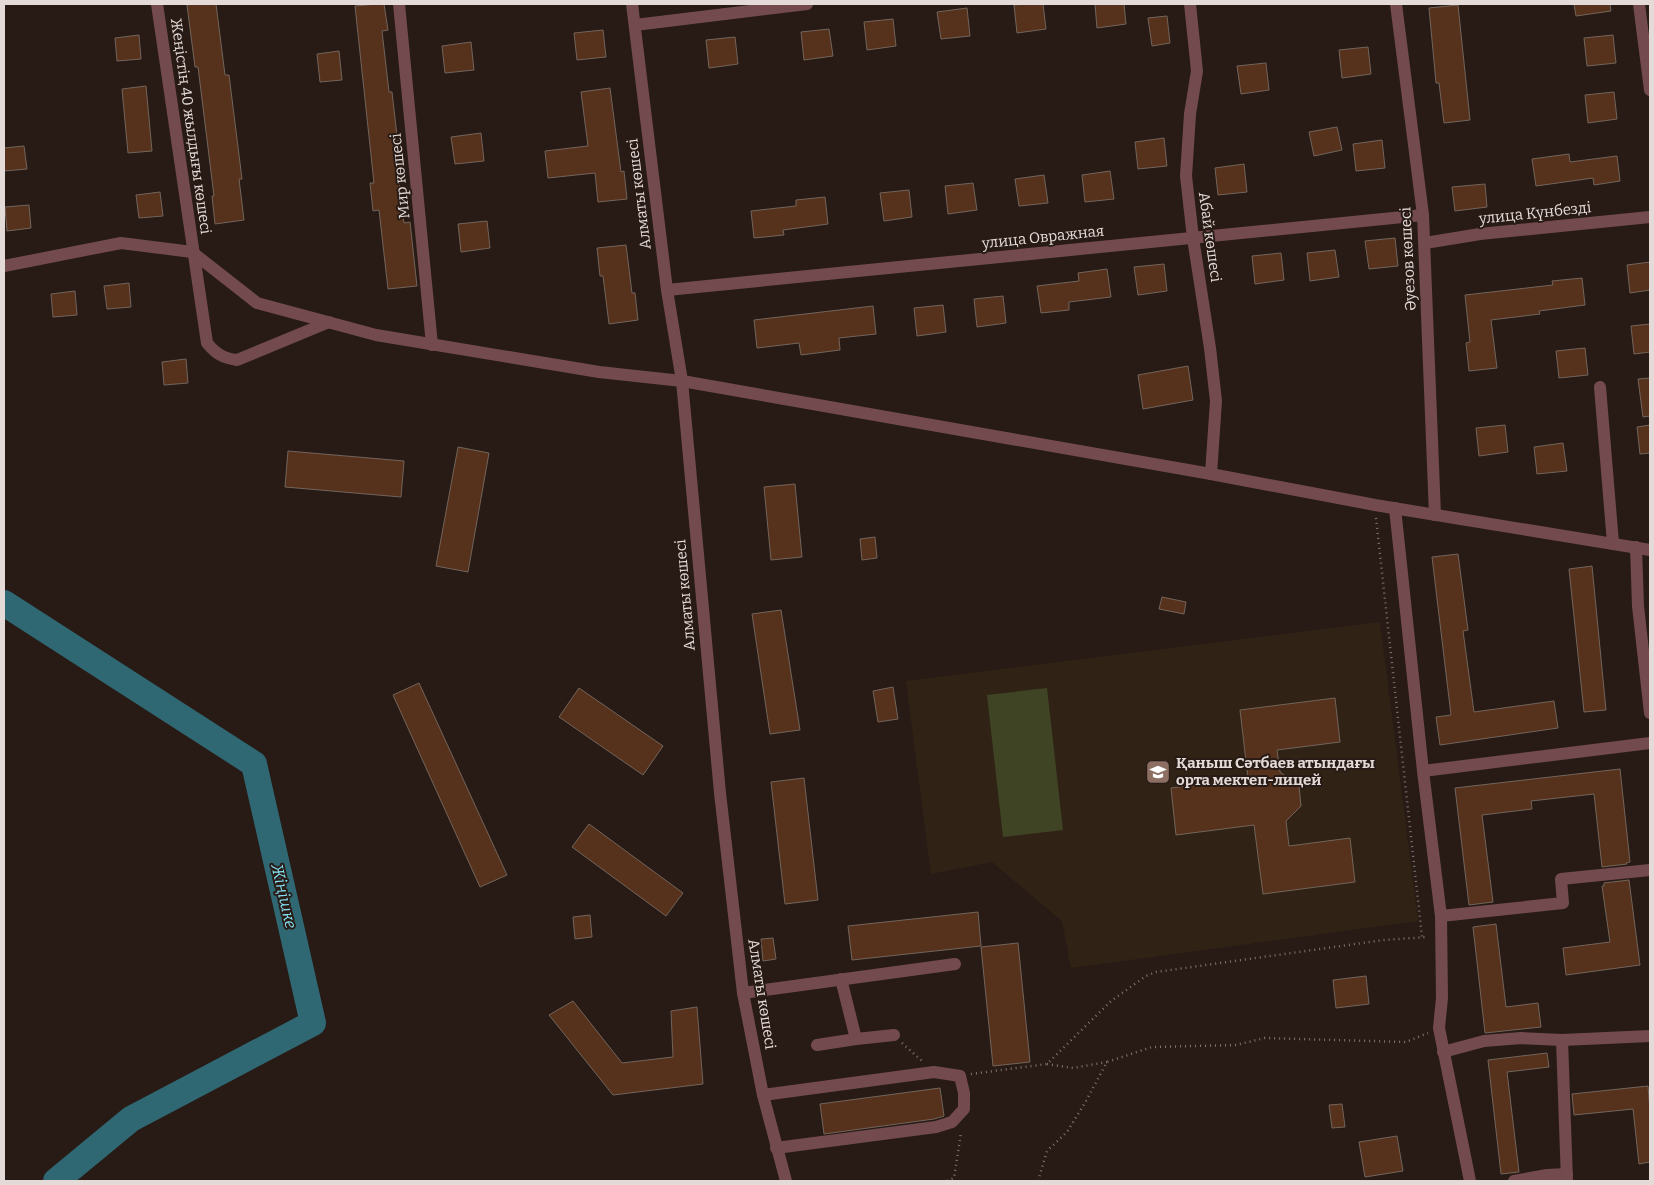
<svg xmlns="http://www.w3.org/2000/svg" width="1654" height="1185" viewBox="0 0 1654 1185" font-family="Bitter,serif">
<style>
.education{fill:#302316}
.green{fill:#3f4524}
.lines{fill:none;stroke-linecap:round;stroke-linejoin:round}
.river{stroke:#2f6873;stroke-width:26}
.building{fill:#56321c;stroke:#73645b}
.path{stroke:#7f7470;stroke-width:2.5;stroke-dasharray:1 4;stroke-linecap:butt}
.minor{stroke:#734b4f;stroke-width:12}
.labels{text-anchor:middle;dominant-baseline:central;stroke-width:4;stroke-linejoin:round;paint-order:stroke}
.street-label{font-size:15px;fill:#e4dad7;stroke:#281b16}
.poi-label{font-size:15px;font-weight:bold;fill:#e4dad7;stroke:#281b16;text-anchor:start}
.water-label{font-size:16px;font-style:italic;fill:#86e2f5;stroke:#281b16}
</style>
<rect width="100%" height="100%" fill="#281b16"/>
<path class="education" d="M1380,622l38,299 -347,47 -9,-47 -70,-59 -61,12 -25,-193z"/>
<path class="green" d="M1047,688l16,142 -60,7 -16,-142z"/>
<g class="lines">
<path class="river" d="M4,603l250,161 59,259 -182,96 -75,62"/>
</g>
<g class="building">
<path d="M194,4h22l9,71h4l13,104h-3l5,41 -29,4 -3,-28h2l-16,-129h-3l-8,-62z"/>
<path d="M377,4h7l4,26 -6,1 7,61h3l5,44 1,-1 3,28h-4l7,60 6,-1 7,64 -29,3 -9,-79 -6,1 -3,-28h4l-19,-177z"/>
<path d="M1027,4h16l3,25 -29,4 -3,-28z"/>
<path d="M1095,4h29l2,20 -29,4z"/>
<path d="M1574,4h36l1,7 -35,5z"/>
<path d="M1458,5l12,115 -26,3 -5,-40h-3l-7,-75z"/>
<path d="M967,8l3,28 -29,3 -4,-27z"/>
<path d="M1167,16l3,27 -18,3 -4,-28z"/>
<path d="M893,19l3,27 -29,4 -3,-28z"/>
<path d="M829,29l4,27 -29,4 -3,-28z"/>
<path d="M603,30l3,27 -29,3 -3,-27z"/>
<path d="M139,35l2,24 -24,2 -2,-23z"/>
<path d="M1613,35l3,28 -29,3 -3,-28z"/>
<path d="M735,37l3,27 -29,4 -3,-28z"/>
<path d="M471,42l3,28 -29,3 -3,-27z"/>
<path d="M1368,47l3,27 -29,4 -3,-28z"/>
<path d="M339,51l3,29 -22,2 -3,-28z"/>
<path d="M1266,63l3,27 -28,4 -4,-28z"/>
<path d="M146,86l6,65 -24,2 -6,-64z"/>
<path d="M610,88l11,84 3,-1 3,28 -29,3 -3,-29 -47,5 -3,-27 43,-5 -7,-54z"/>
<path d="M1614,92l3,27 -29,4 -3,-28z"/>
<path d="M1337,127l5,23 -28,6 -5,-24z"/>
<path d="M481,133l3,28 -29,3 -4,-27z"/>
<path d="M1164,138l3,28 -29,3 -3,-27z"/>
<path d="M1382,140l3,28 -29,3 -3,-27z"/>
<path d="M24,146l3,23 -23,2v-23z"/>
<path d="M1569,154l1,8 47,-6 3,25 -26,4 -1,-7 -57,8 -4,-27z"/>
<path d="M1244,164l3,28 -29,3 -3,-27z"/>
<path d="M1110,171l4,28 -29,3 -3,-27z"/>
<path d="M1044,175l4,28 -29,3 -4,-27z"/>
<path d="M973,183l4,27 -29,4 -3,-28z"/>
<path d="M1485,184l2,23 -32,4 -3,-24z"/>
<path d="M909,190l3,27 -28,4 -4,-28z"/>
<path d="M160,192l3,24 -24,2 -3,-23z"/>
<path d="M825,197l3,27 -45,6 1,5 -30,3 -3,-27 45,-5v-6z"/>
<path d="M29,205l2,23 -24,3 -2,-24z"/>
<path d="M487,221l3,27 -29,4 -3,-28z"/>
<path d="M1395,238l3,28 -29,3 -4,-28z"/>
<path d="M626,245l6,48h3l3,27 -29,4 -6,-48h-3l-3,-28z"/>
<path d="M1335,250l4,27 -29,4 -3,-28z"/>
<path d="M1281,253l3,27 -29,4 -3,-28z"/>
<path d="M1650,262v28l-20,3 -3,-28z"/>
<path d="M1164,264l3,27 -29,4 -4,-28z"/>
<path d="M1107,269l4,28 -42,5v8l-28,3 -4,-27 42,-5 -1,-8z"/>
<path d="M1582,278l3,27 -46,6 1,3 -49,6 6,48 -28,3 -3,-28 4,-1 -5,-47 88,-10 -1,-4z"/>
<path d="M129,283l2,24 -24,2 -3,-23z"/>
<path d="M75,291l2,24 -24,2 -2,-23z"/>
<path d="M1003,296l3,27 -29,4 -3,-28z"/>
<path d="M943,305l3,27 -29,4 -3,-28z"/>
<path d="M873,306l3,28 -37,4 1,12 -39,5 -2,-12 -42,5 -3,-28z"/>
<path d="M1650,324v28l-16,2 -3,-28z"/>
<path d="M1585,348l3,27 -29,3 -3,-27z"/>
<path d="M186,359l2,24 -24,2 -2,-23z"/>
<path d="M1188,366l5,34 -50,9 -5,-34z"/>
<path d="M1650,378v38l-7,1 -5,-38z"/>
<path d="M1505,425l3,27 -29,4 -3,-28z"/>
<path d="M1650,425v28l-10,1 -3,-27z"/>
<path d="M1563,443l4,28 -30,3 -3,-27z"/>
<path d="M458,447l31,6 -21,119 -32,-6z"/>
<path d="M288,451l116,10 -3,36 -116,-10z"/>
<path d="M795,484l7,73 -31,3 -7,-73z"/>
<path d="M875,537l2,21 -15,2 -2,-21z"/>
<path d="M1458,554l10,76 -5,1 11,81 80,-11 4,27 -118,17 -4,-28 15,-2 -19,-158z"/>
<path d="M1592,566l14,144 -22,2 -15,-143z"/>
<path d="M1162,597l24,5 -2,12 -25,-5z"/>
<path d="M781,610l19,120 -30,4 -18,-120z"/>
<path d="M419,683l88,192 -27,12 -87,-192z"/>
<path d="M893,687l5,32 -20,3 -5,-31z"/>
<path d="M579,688l84,58 -20,29 -84,-58z"/>
<path d="M1335,698l5,44 -63,8 3,22 19,14 2,20 -15,15 3,25 61,-8 5,44 -92,12 -9,-69 -78,10 -5,-47 77,-10 -8,-68z"/>
<path d="M1620,769l10,93 -4,1 1,1 -25,3 -8,-73 -63,7 1,8 -50,6 11,87 -24,3 -14,-117z"/>
<path d="M804,778l14,122 -33,4 -14,-122z"/>
<path d="M589,824l94,69 -17,23 -94,-69z"/>
<path d="M1629,880l11,85 -74,10 -3,-27 47,-6 -8,-56h2v-3z"/>
<path d="M978,912l3,34 -129,14 -4,-34z"/>
<path d="M590,915l2,22 -17,2 -2,-22z"/>
<path d="M1496,924l10,83 32,-4 3,24 -56,6 -12,-106z"/>
<path d="M773,938l3,21 -13,2 -2,-22z"/>
<path d="M1018,943l12,119 -37,4 -12,-119z"/>
<path d="M1366,976l3,28 -33,4 -3,-28z"/>
<path d="M573,1001l49,62 51,-6 -2,-46 26,-4 6,77 -90,11 -64,-80z"/>
<path d="M1547,1053l2,14 -42,5 12,100 -18,2 -13,-114z"/>
<path d="M1648,1086l2,24v52l-11,2 -6,-55 -59,6 -2,-21z"/>
<path d="M940,1088l4,28 -10,3 -110,15 -4,-30z"/>
<path d="M1342,1104l3,23 -13,1 -3,-23z"/>
<path d="M1397,1136l6,35 -38,6 -6,-35z"/>
</g>
<g class="lines">
<g class="path">
<path d="M1376,518l46,419"/>
<path d="M902,1043l20,18"/>
<path d="M1047,1064l26,4 34,-6"/>
<path d="M971,1074l76,-10 64,-63 35,-25 10,-4 228,-32 44,-3"/>
<path d="M947,1181l7,-3 7,-45"/>
<path d="M1038,1181l9,-30 20,-19 19,-31 21,-39 45,-15 84,-2 29,-7 141,4 22,-9"/>
</g>
<g class="minor">
<path d="M157,4l50,339c9,11 16,15 30,17l92,-38"/>
<path d="M399,4l33,341"/>
<path d="M632,4l35,286 15,91 38,412 23,200 20,102 23,86"/>
<path d="M1190,4l7,67 -7,43 -4,62 7,62 17,110 6,53 -5,73"/>
<path d="M1396,4l27,211 12,300"/>
<path d="M1639,4l11,86"/>
<path d="M635,25l172,-21"/>
<path d="M1425,243l55,-9 170,-17"/>
<path d="M4,266l117,-23 71,9 65,51 119,32 223,37 83,9 529,93 164,31 275,45"/>
<path d="M667,290l756,-75"/>
<path d="M1600,387l13,156"/>
<path d="M1395,508l28,263 18,145 1,82 -3,30 31,153"/>
<path d="M1636,547l2,59 12,107"/>
<path d="M1423,771l227,-28"/>
<path d="M1441,916l122,-13 -2,-24 89,-9"/>
<path d="M743,993l212,-29"/>
<path d="M856,1039l38,-4"/>
<path d="M817,1045l39,-6 -15,-60"/>
<path d="M1443,1052l41,-11 37,-3 41,2"/>
<path d="M763,1095l171,-23 26,4 4,17v16l-12,13 -16,5 -160,21"/>
<path d="M1514,1181l33,-6 20,-1"/>
<path d="M1567,1181l-5,-141 88,-4"/>
</g>
</g>
<defs>
<symbol id="school-square" viewBox="-11 -11 22 22"><rect x="-9" y="-9" width="18" height="18" rx="4" fill="#8d6e63" stroke="#281b16"/><path d="M0-5L7-2L0 1L-7-2ZM-4 1L0 2.5L4 1V4Q0 6-4 4Z" fill="#fff"/></symbol>
</defs>
<g fill-rule="evenodd">
<use href="#school-square" x="1144" y="758" width="28" height="28"/>
</g>
<g class="labels">
<g class="street-label">
<text transform="translate(191 126) rotate(82)">Жеңістің 40 жылдығы көшесі</text>
<text transform="translate(400 176) rotate(-96)">Мир көшесі</text>
<text transform="translate(639 194) rotate(-97)">Алматы көшесі</text>
<text transform="translate(1535 213) rotate(-6)">улица Күнбезді</text>
<text transform="translate(1043 237) rotate(-6)">улица Овражная</text>
<text transform="translate(1210 237) rotate(82)">Абай көшесі</text>
<text transform="translate(1408 259) rotate(-93)">Әуезов көшесі</text>
<text transform="translate(685 595) rotate(-95)">Алматы көшесі</text>
<text transform="translate(762 994) rotate(81)">Алматы көшесі</text>
</g>
<g class="poi-label">
<text x="1176" y="763">Қаныш Сәтбаев атындағы<tspan x="1176" dy="17">орта мектеп-лицей</tspan></text>
</g>
<g class="water-label">
<text transform="translate(284 896) rotate(77)">Жіңішке</text>
</g>
</g>
<rect width="1654" height="1185" fill="none" stroke="#e4dad7" stroke-width="10"/>
</svg>
